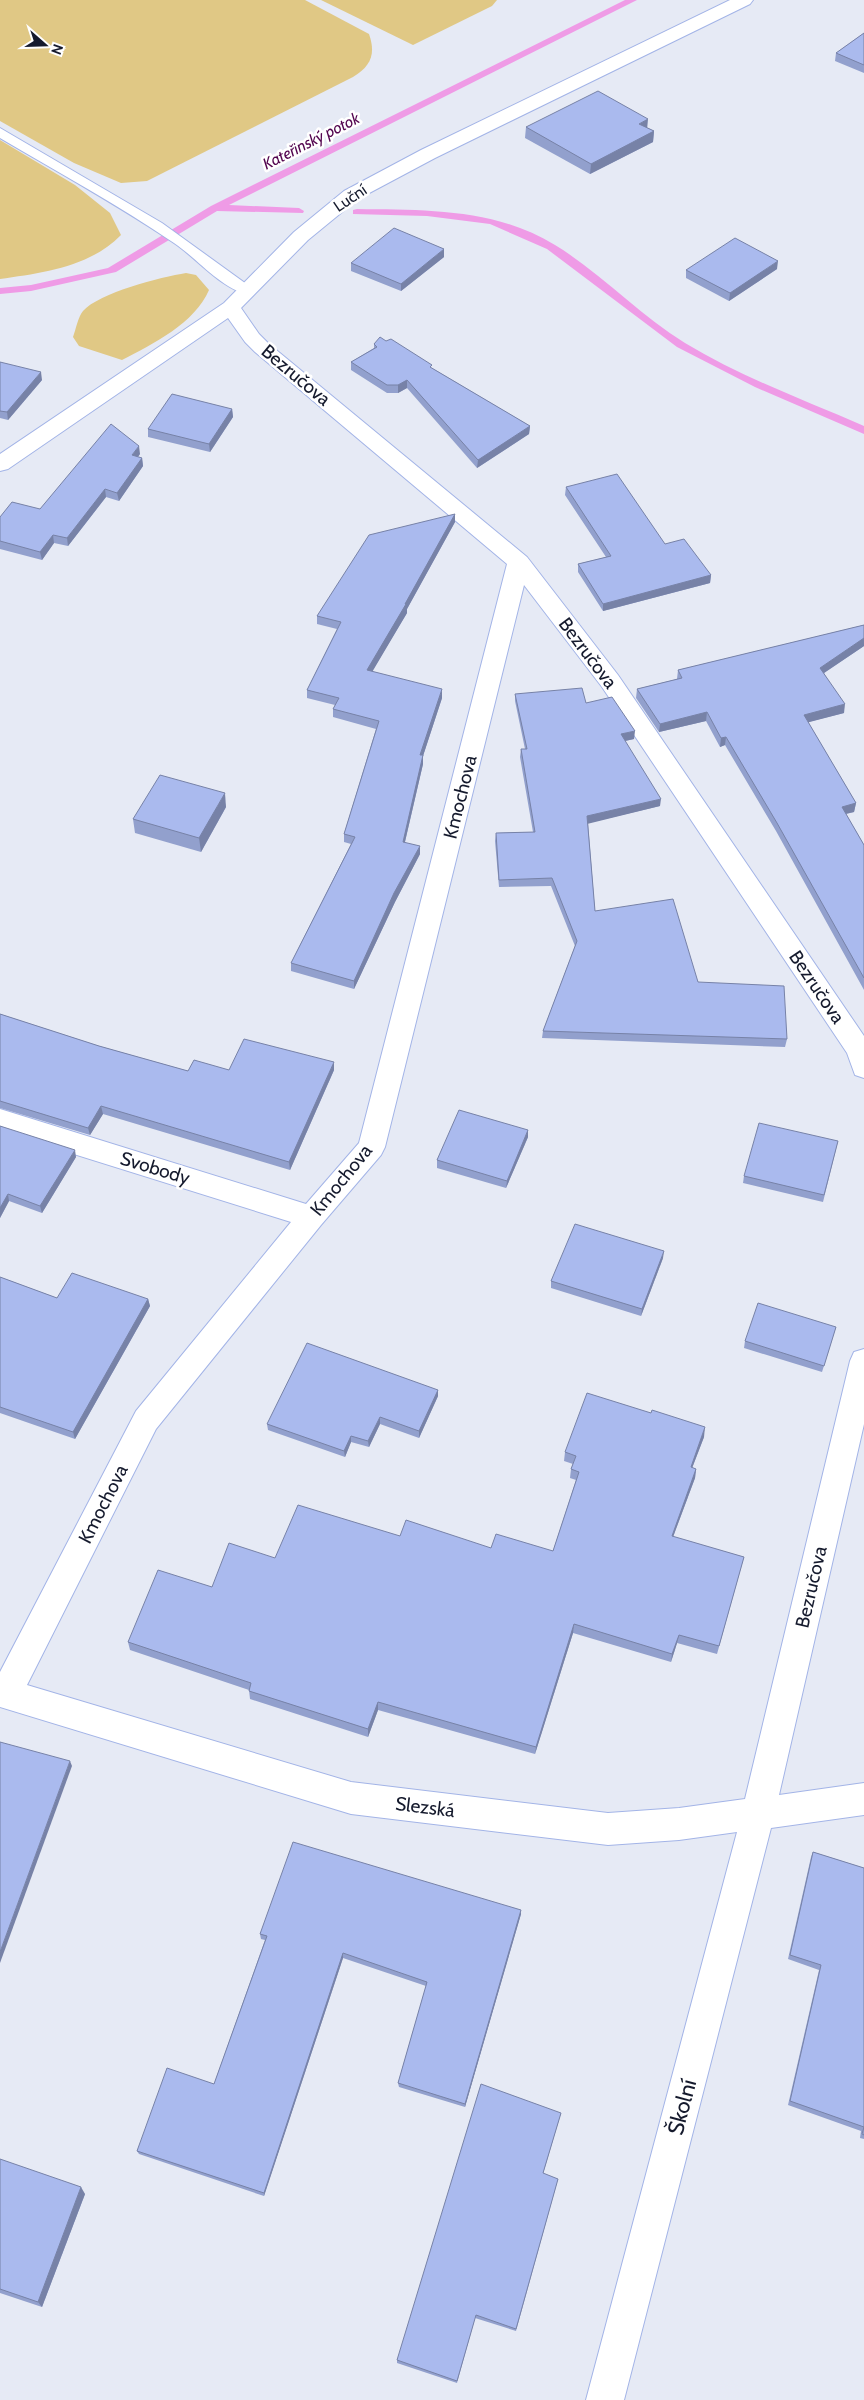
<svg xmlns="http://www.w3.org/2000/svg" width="864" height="2400" viewBox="0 0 864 2400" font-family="Cabin,sans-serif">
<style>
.green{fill:#e0c885}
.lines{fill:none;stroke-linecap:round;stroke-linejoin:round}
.stream{fill:#ef9be6;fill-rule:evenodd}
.lane-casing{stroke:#a3b4e7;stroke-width:2}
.street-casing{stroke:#a3b4e7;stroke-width:2}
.lane{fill:#fff;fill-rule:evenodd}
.street{fill:#fff;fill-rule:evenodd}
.wall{fill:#92a0cd}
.shaded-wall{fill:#7782a7}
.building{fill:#aabaee;stroke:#7782a7}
.labels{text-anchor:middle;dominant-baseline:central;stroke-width:5;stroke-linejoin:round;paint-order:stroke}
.far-water-label{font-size:16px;font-style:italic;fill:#53054f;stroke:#fff}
.far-street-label{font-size:16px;fill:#151a2d;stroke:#fff}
.street-label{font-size:19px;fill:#151a2d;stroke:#fff}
.near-street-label{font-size:22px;fill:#151a2d;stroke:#fff}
</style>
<rect width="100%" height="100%" fill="#e6eaf5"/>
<g class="green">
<path d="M0,0h305l64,34c7,20 2,32 -16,43l-206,104 -26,2 -47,-20 -74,-42z"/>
<path d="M321,0h176l-5,6 -79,39z"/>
<path d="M0,140l75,45 35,28 11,22c-31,32 -79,38 -121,44z"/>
<path d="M186,273l10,2 13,15c-14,33 -56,54 -87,70l-43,-14 -6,-9c3,-8 5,-20 10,-26 16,-18 78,-34 103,-38z"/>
</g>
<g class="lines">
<g class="stream">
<path d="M625,0h12l-408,205 70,3 5,3 -1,2 -86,-2 -101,61 -85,19 -31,3v-6l31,-3 77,-17 103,-62z"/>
<path d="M357,209c68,1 138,-1 198,36 46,28 84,70 130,98 56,34 119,57 179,83v8l-109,-47 -78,-40 -130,-98 -57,-25 -63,-8 -74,-2v-4z"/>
</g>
<defs>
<path id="lane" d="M0,128l162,95 94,68 -7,4c-29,-7 -51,-36 -75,-52 -56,-38 -116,-71 -174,-105z"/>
<path id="street" d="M730,0h23l-3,4 -315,154 -77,41 -50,41 -67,68 18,26 10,10 258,213 91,118 246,361v42l-9,-3 -8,-22 -245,-366 -78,-102 -139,562 -4,8 -60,70 -165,204 -129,256 324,97 257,31 71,-5 66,-9 105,-438 4,-9 10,-3v75l-85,371 85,-12v32l-93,13 -147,572h-38l151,-568 -58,8 -71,5 -257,-31 -351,-107v-35l136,-261 155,-189 -291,-91v-22l306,95 53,-61 148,-579 -252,-212 -10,-10 -17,-24 -220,151 -8,2v-17l224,-151 70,-71 50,-41 77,-41z"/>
</defs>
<use href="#lane" class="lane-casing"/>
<use href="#street" class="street-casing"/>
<use href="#lane" class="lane"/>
<use href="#street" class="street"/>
</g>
<g class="wall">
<path d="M864,33v40l-29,-12 1,-8z"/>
<path d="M526,127l122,1 6,3 -1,11 -63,32 -65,-36z"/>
<path d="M444,257l-43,34 -50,-20v-8z"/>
<path d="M777,269l-48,32 -43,-23v-8z"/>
<path d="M374,344l58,24 98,58 -1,8 -52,34 -70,-80 -9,5h-11l-36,-23v-8l23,-14z"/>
<path d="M0,362l42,18 -34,40 -8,-2z"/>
<path d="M232,409l1,8 -23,35 -62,-15v-8z"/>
<path d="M140,454l-2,3 4,1 1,8 -24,35 -13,-4 -38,49 -14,-3 -12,17 -42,-11v-32l40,-8z"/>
<path d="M566,487l99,57 46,31 -1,8 -107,28 -25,-39v-8l28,-7 -41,-62z"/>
<path d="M455,514v8l-48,87v4l-35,58 70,27 -19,58v8l-18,78 15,12 -25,48 -41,87 -63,-18v-8l60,-119 -7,-2v-8l32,-105 -43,-12v-8l2,-4 -28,-7v-8l30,-61 -20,-5v-8z"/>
<path d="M864,625v21l-40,27 20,40 -36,9 48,81 -2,9 -8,2 18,31v145l-88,-159 -51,-86 -5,2 -14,-26 -47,11 -23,-34 1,-9 40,-10 1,-9z"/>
<path d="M515,694l71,9 48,36 -9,2 35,65 -72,17 7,88 103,71 89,57 -2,8 -243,-9 1,-7 32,-85 -24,-60 -52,1 -4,-46 1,-8 37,-1 -13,-75 1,-8h4l-10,-48z"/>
<path d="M226,807l-25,45 -66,-19 -2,-14z"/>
<path d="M0,1014l99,32 89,25 146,-1 -44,100 -187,-56 -13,21 -90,-27z"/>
<path d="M0,1126l76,31 -34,56 -33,-12 -9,17z"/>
<path d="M528,1130v7l-22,51 -69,-20v-8z"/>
<path d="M838,1141l-15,61 -80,-19 1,-7z"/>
<path d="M663,1258l-22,58 -90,-28v-7z"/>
<path d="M0,1277l57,21 91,1 2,7 -75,133 -75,-26z"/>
<path d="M836,1327l-14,45 -78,-24 1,-7z"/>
<path d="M438,1390v6l-19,42 -39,-14 -11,23 -18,-5 -6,15 -77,-27 -1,-6z"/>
<path d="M704,1437l-12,31 4,1 -1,9 -22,59 71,20 -27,97 -40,-11 -6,19 -98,-29 -38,121 -157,-44 -10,27 -118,-38 -1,-9 -119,-40 -2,-8 84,-55 63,-29 125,-22 91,12 62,3 23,-71 -6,-2 1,-9 2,-5 -9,-3 1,-9z"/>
<path d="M813,1852l51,16v271l-4,-1 1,-7 -73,-26 31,-135 -31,-11 23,-102z"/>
<path d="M521,1914l-56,193 -66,-20 -1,-4 28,-97 -83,-28 -79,238 -125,-42 -2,-3 77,-67 51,-144 -4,-1 -1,-5z"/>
<path d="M561,2113l-18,61 15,5 -42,152 -41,-13 -18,65 -60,-20v-3z"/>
<path d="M0,2159l85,35 -43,113 -42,-14z"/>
</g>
<g class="shaded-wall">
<path d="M648,119l-1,11 -8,-6z"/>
<path d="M654,131l-1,11 -63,32 1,-10z"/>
<path d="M444,249v8l-43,34v-7z"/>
<path d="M778,261l-1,8 -48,32 1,-8z"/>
<path d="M41,372l1,8 -34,40 -1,-8z"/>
<path d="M407,380v8l-9,5v-8z"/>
<path d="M232,409l1,8 -23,35 -1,-8z"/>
<path d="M530,426l-1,8 -52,34 1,-8z"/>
<path d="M139,446l1,8 -7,9 -1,-8z"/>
<path d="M142,458l1,8 -24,35 -2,-8z"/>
<path d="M105,489l1,8 -38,49 -1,-8z"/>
<path d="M455,514v8l-48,87v4l-39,66 -1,-9z"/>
<path d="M53,535l1,8 -12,17 -2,-8z"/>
<path d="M711,575l-1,8 -107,28v-7z"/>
<path d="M864,638v8l-46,31 2,-9z"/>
<path d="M442,689v9l-19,58v8l-20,86v-8l17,-87z"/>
<path d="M845,704l-1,9 -42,11 2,-9z"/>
<path d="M707,712l-1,9 -47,11 1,-8z"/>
<path d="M635,731l-1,8 -14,3 1,-8z"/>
<path d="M726,737l-1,8 -5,2 1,-9z"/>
<path d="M225,793l1,14 -25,45 -2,-14z"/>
<path d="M661,799l-1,7 -73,18v-8z"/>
<path d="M856,803l-2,9 -14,3 2,-8z"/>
<path d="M420,846v8l-25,48 -41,87v-8l40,-88z"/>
<path d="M334,1062v8l-44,100 -1,-8z"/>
<path d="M101,1106l2,8 -13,21 -2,-7z"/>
<path d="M528,1130v7l-22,51 1,-7z"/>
<path d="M75,1150l1,7 -34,56 -2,-7z"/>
<path d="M8,1194l1,7 -9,17v-10z"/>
<path d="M664,1251l-1,7 -22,58 1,-7z"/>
<path d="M148,1299l2,7 -75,133 -2,-7z"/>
<path d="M438,1390v6l-19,42v-7z"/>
<path d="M380,1417v7l-11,23 -1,-6z"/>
<path d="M705,1427l-1,10 -15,39 2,-9z"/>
<path d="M351,1436v6l-6,15 -1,-6z"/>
<path d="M696,1469l-1,9 -25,67 2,-9z"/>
<path d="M574,1624l-1,9 -38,121 1,-7z"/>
<path d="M679,1635l-2,8 -6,19 1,-8z"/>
<path d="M378,1702v8l-10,27v-8z"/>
<path d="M70,1761l2,5 -72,197v-11z"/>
<path d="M521,1910v4l-56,193v-3z"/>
<path d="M343,1953v5l-79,238v-3z"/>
<path d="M81,2187l4,7 -43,113 -4,-5z"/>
</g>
<g class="building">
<path d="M864,33v32l-28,-12z"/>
<path d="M598,91l50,28 -9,5 15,7 -63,33 -65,-37z"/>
<path d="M394,228l50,21 -43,35 -50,-21z"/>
<path d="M735,238l43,23 -48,32 -44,-23z"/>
<path d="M380,337l6,4 5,-2 41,26 -2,2 100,59 -52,34 -71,-80 -9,5h-11l-36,-23 26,-15 -3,-3z"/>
<path d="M0,362l41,10 -34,40 -7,-1z"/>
<path d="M172,394l60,15 -23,35 -61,-15z"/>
<path d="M111,424l28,22 -7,9 10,3 -25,35 -12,-4 -38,49 -14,-3 -13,17 -40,-11v-24l12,-15 28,7z"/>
<path d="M617,474l48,70 19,-5 27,36 -108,29 -25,-40 33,-8 -45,-69z"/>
<path d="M455,514l-50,90h1l-39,66 75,19 -22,66h3l-20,87 17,4 -26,47 -40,88 -63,-18 64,-126 -11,-3 35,-113 -46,-12 6,-11 -32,-8 34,-68 -24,-6 52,-81z"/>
<path d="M864,625v13l-44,30 25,36 -41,11 52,88 -14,4 22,38v133l-87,-155 -51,-86 -5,1 -14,-26 -47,12 -23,-35 45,-11 -4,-8z"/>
<path d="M582,688l4,15 26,-6 23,34 -14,3 40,65 -74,17 8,95 78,-12 25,83 86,4 3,53 -244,-8 34,-90 -25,-63 -53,2 -3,-47 39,-1 -14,-83h6l-12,-55z"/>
<path d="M160,775l65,18 -26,45 -66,-19z"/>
<path d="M0,1014l99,32 89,25 6,-11 35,10 15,-31 90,23 -45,100 -188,-56 -13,22 -88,-27z"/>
<path d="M459,1110l69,20 -21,51 -70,-21z"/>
<path d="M759,1123l79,18 -14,54 -80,-19z"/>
<path d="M0,1126l75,24 -35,56 -32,-12 -8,14z"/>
<path d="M575,1224l89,27 -22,58 -91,-28z"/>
<path d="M72,1273l76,26 -75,133 -73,-25v-130l57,21z"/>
<path d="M758,1303l78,24 -12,39 -79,-25z"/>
<path d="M307,1343l131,47 -19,41 -39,-14 -12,24 -17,-5 -7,15 -77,-27z"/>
<path d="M587,1393l64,20 1,-3 53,17 -14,40 5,2 -24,67 72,21 -25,89 -40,-11 -7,19 -98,-30 -38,123 -158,-45 -10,27 -119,-38 2,-8 -123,-41 30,-72 54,17 17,-44 46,15 23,-53 102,31 6,-16 85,28 5,-14 57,17 26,-79 -8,-3 5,-13 -11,-4z"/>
<path d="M0,1742l70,19 -70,191z"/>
<path d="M293,1842l228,68 -56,194 -67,-21 29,-101 -84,-29 -79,240 -127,-42 30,-83 47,16 53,-148 -7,-2z"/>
<path d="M813,1852l51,16v267l-2,-1 2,-7 -74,-26 31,-136 -31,-10z"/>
<path d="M481,2084l80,29 -18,60 15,6 -42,150 -40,-14 -19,66 -60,-21z"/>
<path d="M0,2159l81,28 -43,115 -38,-13z"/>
</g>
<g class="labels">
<g class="far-water-label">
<text transform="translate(311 141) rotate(-27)">Kateřinský potok</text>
</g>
<g class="far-street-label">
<text transform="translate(350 198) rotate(-34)">Luční</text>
</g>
<g class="street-label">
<text transform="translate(296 375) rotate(40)">Bezručova</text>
<text transform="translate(588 653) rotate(53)">Bezručova</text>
<text transform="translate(460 797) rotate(-76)">Kmochova</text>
<text transform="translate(817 987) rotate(56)">Bezručova</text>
<text transform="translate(155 1168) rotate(17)">Svobody</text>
<text transform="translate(341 1180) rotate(-51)">Kmochova</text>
<text transform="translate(103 1504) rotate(-63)">Kmochova</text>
<text transform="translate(811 1587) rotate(-77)">Bezručova</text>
<text transform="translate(425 1807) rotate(7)">Slezská</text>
</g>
<g class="near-street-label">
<text transform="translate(682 2107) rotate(-75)">Školní</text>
</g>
</g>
<g transform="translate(45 45) rotate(110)" stroke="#ffffff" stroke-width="4" paint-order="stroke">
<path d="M0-4L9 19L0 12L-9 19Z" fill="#151a2d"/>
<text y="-8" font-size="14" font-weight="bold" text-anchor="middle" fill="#151a2d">N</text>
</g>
</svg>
